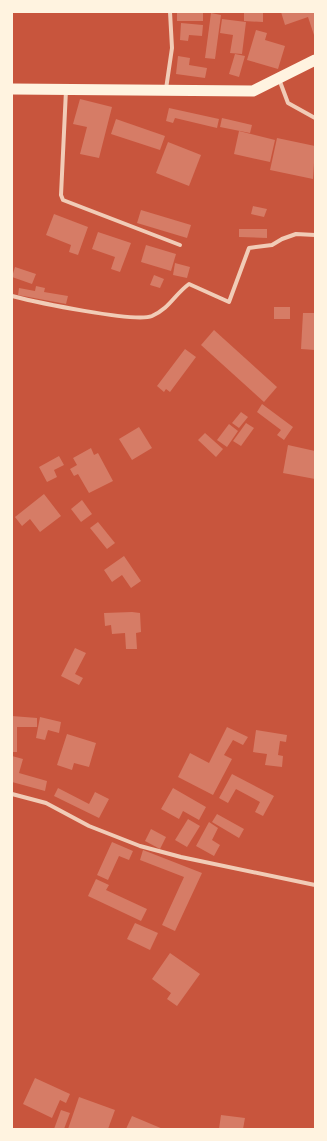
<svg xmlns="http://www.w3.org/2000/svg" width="327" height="1141" viewBox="0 0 327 1141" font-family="'Varela Round',sans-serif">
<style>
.building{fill:#d67c66}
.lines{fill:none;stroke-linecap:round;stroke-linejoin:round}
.minor{stroke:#f1ccb7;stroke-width:4}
.trunk{stroke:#fff3e0;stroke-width:11}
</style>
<rect width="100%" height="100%" fill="#c8553d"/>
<g class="building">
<rect x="177" y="12" width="26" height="9"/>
<path d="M244,12h19v10l-19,-1z"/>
<path d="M281,12h34v23h-1l-6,-18 -23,8z"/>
<path d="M211,13l10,2 -6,44 -10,-1z"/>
<path d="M222,19l24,3 -4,32 -12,-1 3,-18 -13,-2z"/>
<path d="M181,23l22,2 -1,11 -13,-1 -1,6 -8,-1z"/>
<path d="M256,30l11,3 -2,7 20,6 -7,23 -31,-9z"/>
<path d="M235,54l10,2 -6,21 -10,-3z"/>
<path d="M178,56l12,2 -1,7 18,3 -2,10 -29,-4z"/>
<path d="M80,99l32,8 -13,51 -19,-4 7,-27 -14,-3z"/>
<path d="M169,108l50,11 -2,9 -42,-10 -2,5 -7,-2z"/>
<path d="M222,118l30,7 -2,8 -30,-6z"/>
<path d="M116,119l49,17 -5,14 -49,-16z"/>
<path d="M239,131l36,9 -5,22 -36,-8z"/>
<path d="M277,138l38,8 -2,33 -43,-9z"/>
<path d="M168,142l33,13 -12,31 -33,-13z"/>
<path d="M253,206l14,3 -3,8 -13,-3z"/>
<path d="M141,210l50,15 -4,13 -50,-15z"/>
<path d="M54,214l34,13 -10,28 -9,-3 2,-7 -25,-10z"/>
<path d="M239,229h28v9l-28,-1z"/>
<path d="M98,232l33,11 -11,29 -9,-3 4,-12 -23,-8z"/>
<path d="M146,245l30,9 -5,17 -30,-9z"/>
<path d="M175,263l15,4 -3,11 -14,-3z"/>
<path d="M15,267l21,7 -4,10 -20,-7z"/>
<path d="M154,275l10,4 -4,9 -10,-3z"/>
<path d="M36,286l9,2 -1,4 24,4 -2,8 -48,-9 1,-7 16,3z"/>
<rect x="274" y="307" width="16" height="12"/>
<path d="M303,313h12v37l-14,-1z"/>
<path d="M214,330l63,57 -13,15 -63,-57z"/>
<path d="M185,349l11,8 -26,35 -4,-3 -2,3 -7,-6z"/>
<path d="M262,404l31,23 -9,13 -7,-5 4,-5 -24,-18z"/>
<path d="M241,412l7,5 -9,11 -7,-5z"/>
<path d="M246,423l8,5 -13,18 -8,-5z"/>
<path d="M229,424l9,7 -11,16 -10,-7z"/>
<path d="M139,427l13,21 -20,12 -13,-21z"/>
<path d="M205,433l18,16 -7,8 -18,-17z"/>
<path d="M288,445l27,6v28l-32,-6z"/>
<path d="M91,448l3,7 4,-2 15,28 -24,12 -11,-19 -4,2 -4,-7 7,-4 -4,-7z"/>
<path d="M59,456l5,9 -10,5 3,7 -10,5 -8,-15z"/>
<path d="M44,494l17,22 -21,16 -10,-13 -8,7 -7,-9z"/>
<path d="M82,500l10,14 -11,8 -10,-13z"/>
<path d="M98,522l17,21 -8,6 -17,-21z"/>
<path d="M124,556l17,25 -10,7 -9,-13 -10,7 -8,-12z"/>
<path d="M132,612l8,1 1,19 -5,1 1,16h-11l-1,-16 -13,1 -1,-9 -6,1 -1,-13z"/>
<path d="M75,648l11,5 -11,21 8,4 -4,7 -18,-9z"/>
<path d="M12,716l25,2v9h-20v25h-5z"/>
<path d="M40,717l21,5 -2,11 -11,-3 -3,10 -9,-2z"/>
<path d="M227,727l21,10 -5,8 -10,-5 -9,15 8,4 -19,36 -35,-18 12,-24 19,10z"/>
<path d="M256,730l31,5 -1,7 -6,-1 -2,14 5,1 -1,11 -17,-2 2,-11 -14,-2z"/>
<path d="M67,734l29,9 -7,24 -15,-4 -2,7 -15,-5z"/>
<path d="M12,756l11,3 -4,14 28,8 -2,10 -33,-9z"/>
<path d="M232,774l42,22 -11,20 -8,-4 5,-10 -24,-13 -8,14 -9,-5z"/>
<path d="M58,788l31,16 6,-12 14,7 -10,19 -45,-22z"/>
<path d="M173,788l33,19 -7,13 -16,-9 -4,8 -18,-10z"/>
<path d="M217,814l27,15 -5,9 -27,-16z"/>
<path d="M188,819l12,7 -13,21 -12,-7z"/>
<path d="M209,822l9,6 -6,12 8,5 -6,11 -18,-10z"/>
<path d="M151,829l15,8 -6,12 -15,-8z"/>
<path d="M112,842l21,9 -4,9 -10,-4 -11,24 -11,-5z"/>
<path d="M143,850l59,23 -27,58 -13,-6 22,-48 -44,-17z"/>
<path d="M96,879l13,6 -3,5 41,19 -6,12 -53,-25z"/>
<path d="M135,923l23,10 -8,17 -23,-11z"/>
<path d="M170,953l30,21 -23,32 -10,-7 4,-6 -19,-14z"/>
<path d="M35,1078l35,16 -4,9 -6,-3 -8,18 -29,-14z"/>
<path d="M79,1097l36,13 -7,19h-40z"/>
<path d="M61,1110l9,3 -6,16h-10z"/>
<path d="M221,1115l24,3 -2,11h-24z"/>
<path d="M132,1116l31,13h-37z"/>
</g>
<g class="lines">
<g class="minor">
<path d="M279,79l9,24 27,15"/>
<path d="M166,89l6,-41 -2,-36"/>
<path d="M66,90l-5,105 2,5 117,45"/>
<path d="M12,296c23,6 123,27 140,20 18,-8 22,-21 37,-32l40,18 20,-54 23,-3 10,-6 14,-5 19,1"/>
<path d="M12,794l34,9 43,23 51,20 41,11 134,28"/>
</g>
<path class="trunk" d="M12,89l241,2 62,-31"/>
</g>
<rect width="327" height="1141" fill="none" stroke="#fff3e0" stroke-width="26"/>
</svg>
